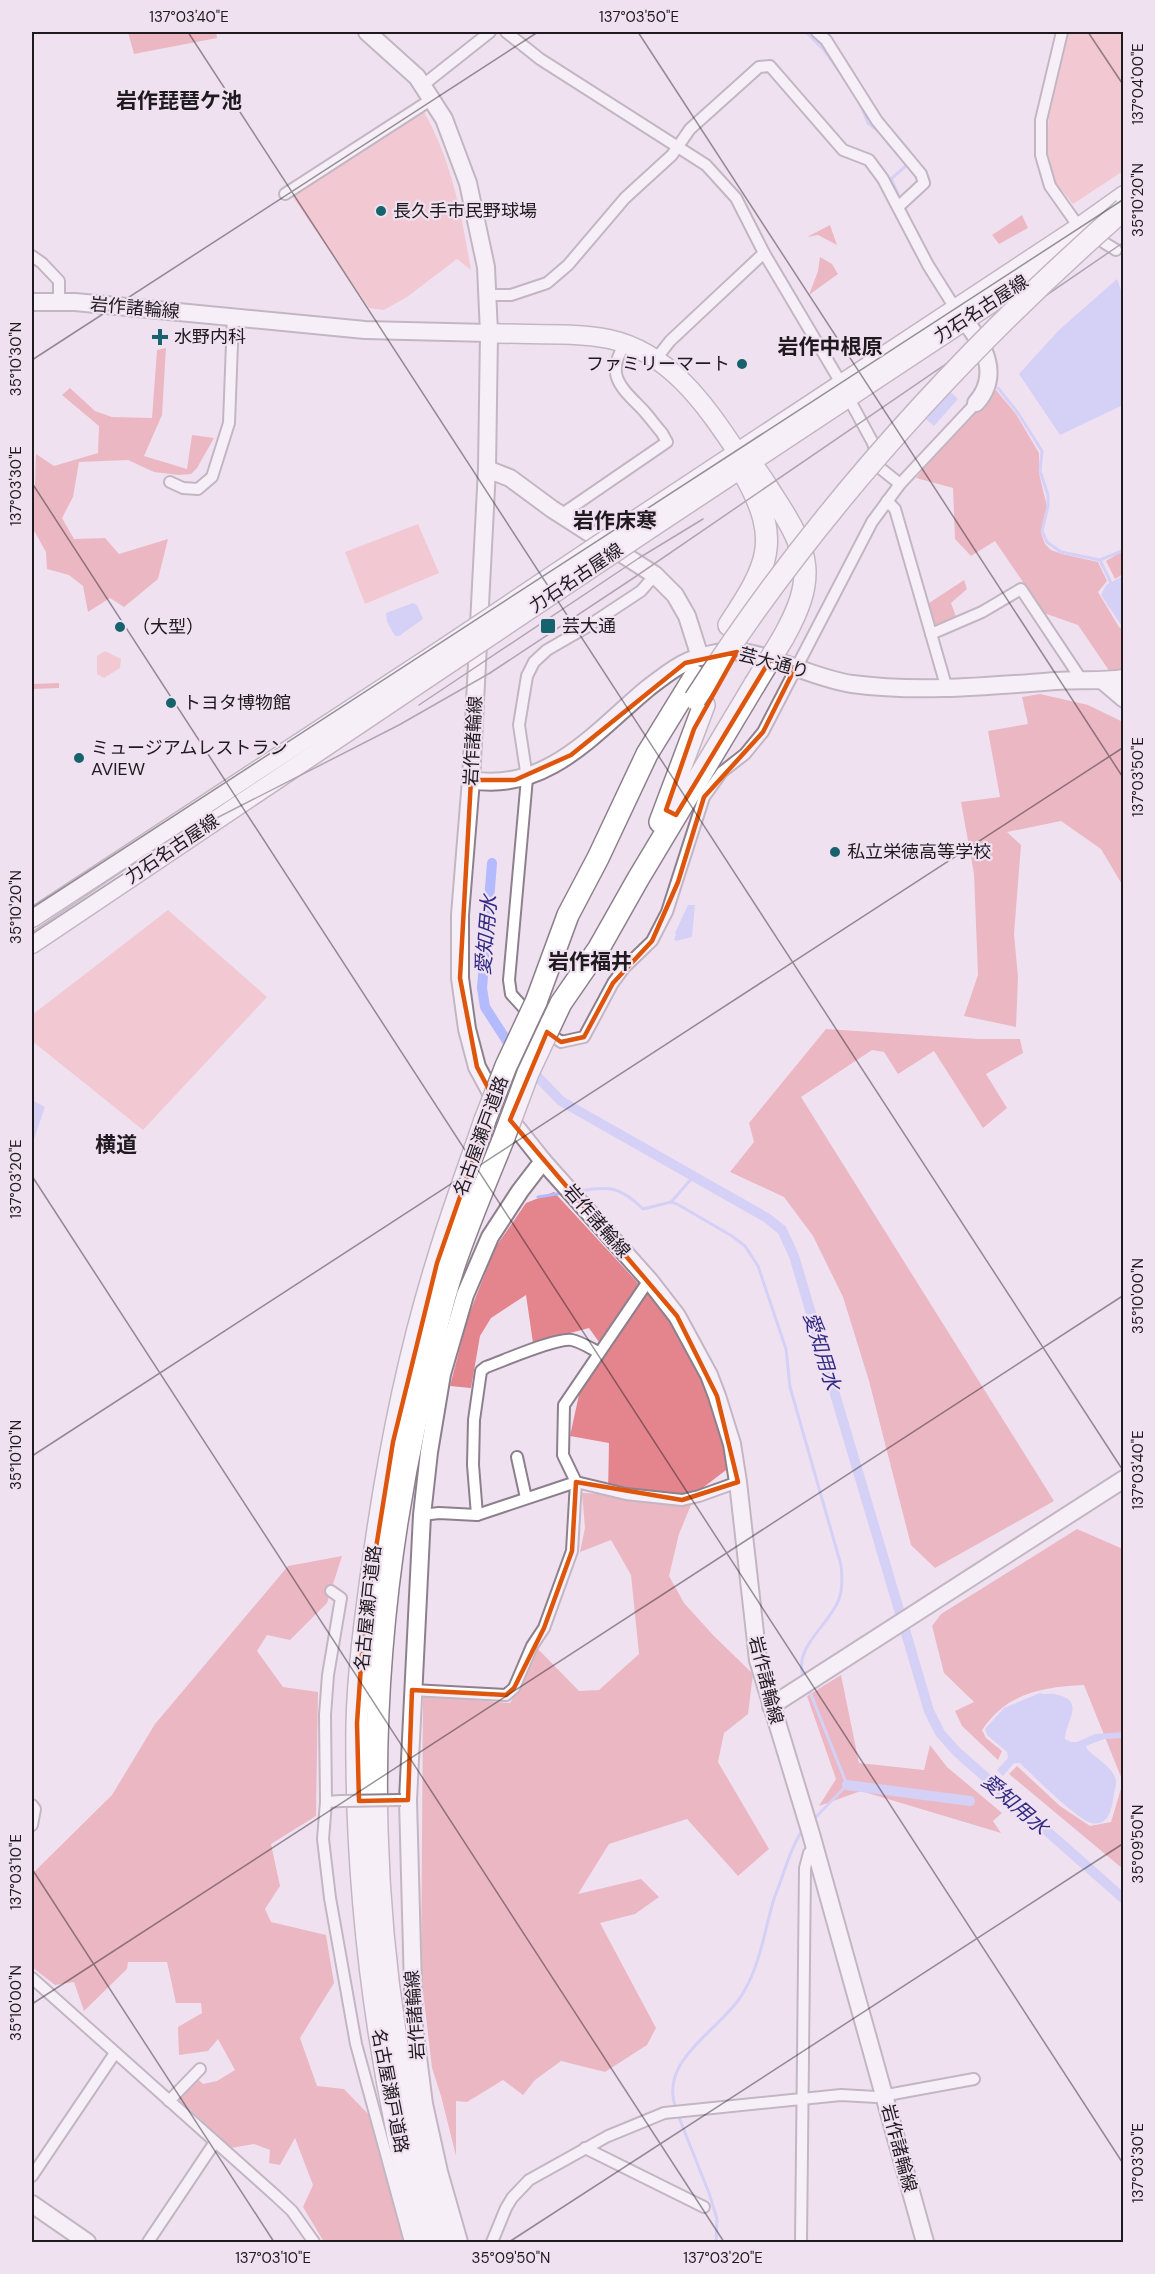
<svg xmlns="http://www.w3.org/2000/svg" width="1155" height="2274" viewBox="0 0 1155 2274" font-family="'DM Sans','Noto Sans JP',sans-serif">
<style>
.green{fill:#f4a9ae}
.forest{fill:#e4848c}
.water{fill:#b3bafd}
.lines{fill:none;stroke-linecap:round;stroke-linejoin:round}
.stream{stroke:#b3bafd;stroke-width:3}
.canal{stroke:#b3bafd;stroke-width:10}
.street-casing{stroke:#8d808d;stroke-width:14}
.secondary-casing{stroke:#8d808d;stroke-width:20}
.primary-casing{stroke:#8d808d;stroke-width:21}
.highway-casing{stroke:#8d808d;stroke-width:24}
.street{stroke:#fff;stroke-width:10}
.secondary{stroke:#fff;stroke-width:16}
.primary{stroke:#fff;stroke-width:18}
.highway{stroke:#fff;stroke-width:21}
.tram{stroke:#625a62;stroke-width:1.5}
.street-bridge-casing{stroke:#8d808d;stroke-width:14;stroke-linecap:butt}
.primary-bridge-casing{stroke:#8d808d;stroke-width:21;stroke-linecap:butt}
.highway-bridge-casing{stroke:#8d808d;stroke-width:24;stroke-linecap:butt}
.street-bridge{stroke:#fff;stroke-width:10}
.primary-bridge{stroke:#fff;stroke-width:18}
.highway-bridge{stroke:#fff;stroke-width:21}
.marked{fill:none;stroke:#de560d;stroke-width:4.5;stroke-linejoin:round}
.ticks{fill:none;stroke:#1f1a1f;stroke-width:1.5;stroke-opacity:0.45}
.poi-dot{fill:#16636d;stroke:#f0e1f0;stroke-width:2}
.labels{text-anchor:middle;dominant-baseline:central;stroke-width:4.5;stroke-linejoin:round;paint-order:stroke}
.poi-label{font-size:18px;fill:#1f1a1f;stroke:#f0e1f0;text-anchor:start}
.street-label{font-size:18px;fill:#1f1a1f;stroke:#f0e1f0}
.water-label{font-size:20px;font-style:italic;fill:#302985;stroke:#f0e1f0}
.quarter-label{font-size:21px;font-weight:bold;fill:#1f1a1f;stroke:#f0e1f0}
.neatline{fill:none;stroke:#1f1a1f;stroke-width:2}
.ticks-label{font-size:15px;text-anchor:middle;fill:#1f1a1f}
</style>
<rect width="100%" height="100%" fill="#f0e1f0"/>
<g class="green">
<path d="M1068,32h55v139l-50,33 -19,-23 -7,-32 2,-38z"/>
<path d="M423,110c29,51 38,102 48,160l-14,-11 -50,38 -23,13 -15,-2 -77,-112z"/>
<path d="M418,524l21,49 -74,31 -20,-52z"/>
<path d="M105,651l16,8 -1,9 -16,10 -7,-4v-18z"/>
<path d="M168,910l99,87 -124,133 -111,-89v-26z"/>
</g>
<g class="forest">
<path d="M128,32h88l1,6 -83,16z"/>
<path d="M1022,215l6,13 -29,16 -7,-9z"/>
<path d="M830,225l7,20 -19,-10 -11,2z"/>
<path d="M820,257l12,7 6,10 -29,21 9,-24z"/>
<path d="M166,348l-4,67 -18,41 43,13 5,-34 22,3 -17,30 -6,6 -12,1 -25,-3 -26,-12 -49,2 -6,35 -11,21 12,21 31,-1 14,16 49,-15 -10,40 -34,28 -14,-9 -22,14 -5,-26 -14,-11 -22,-6 -1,-17 -14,-25v-37l3,-5 1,-31 18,12 44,-13 1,-27 -37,-31 8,-7 25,23 17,6 40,1 5,-68z"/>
<path d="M996,390l20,24 23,39v20l8,34 -6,26 4,11 6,6 11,4 36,8 9,19 -9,11 21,35 4,2v44l-11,2 -34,-50 -34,-12 -49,-72 -24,15 -16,-17 -2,-51 -37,-10 40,-47z"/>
<path d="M1123,551v23l-8,5 -9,-18z"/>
<path d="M964,580l3,9 -16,14 7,19 -27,12 -8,-27z"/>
<path d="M59,683v5l-27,1v-5z"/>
<path d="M1040,694l48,11 35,17v164l-22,-37 -40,-28 -54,11 14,13 -7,89 4,43 -2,50 -52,-11 14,-41 -4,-101 -13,-72 39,-5 -12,-66 40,-7 -6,-27z"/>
<path d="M826,1029l153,10h41l3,14 -37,21 21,34 -24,20 -49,-77 -36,23 -14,-22 -12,-2 -71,47 253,404 -119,67 -24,-23 -42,-164 -26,-84 -30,-61 -29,-39 -54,-25 24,-30 -5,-19z"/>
<path d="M554,1192l119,129 36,69 21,77 -34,26 -17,41 -10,42 15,27 29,32 40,39 -5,40 -24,19 -6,29 51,87 -31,27 -51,-57 -78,25 -31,50 63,-15 18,18 -24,17 -35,9 56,105 -9,17 -42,27 -44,-11 -26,19 -12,15 -20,-15 -36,22 -11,-1v55l-15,-60 -9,-28 -11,-94 2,-278 87,7 28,-54 41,42 20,-1 40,-36 -8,-79 -20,-35 -31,12 5,-24 -3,-35 26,1 1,-51 -39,-7 12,-55 22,-32 -15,-21 -56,15 -7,-48 -35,23 -11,18 -9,52 -21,-2 18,-69 27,-69 31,-45z"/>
<path d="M1077,1529l46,20v320l-114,-95 8,-8 43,40 30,20 21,-4 12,-40 -39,-97c-42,2 -77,8 -102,45l4,8 16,13 -4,9 -36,-34 -7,-15 19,-9 -30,-29 -12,-47 9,-12z"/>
<path d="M342,1556l-15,47 -37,37 -23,-5 -10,16 26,36 35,5 -2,124 -45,28 9,42 -15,23 6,13 55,13 8,48 -34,55 17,48 27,3 26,27 35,126h-81l-21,-35 10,-22 -18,-47 -15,27 -11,-2 1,-13 -16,-6 -23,4 -52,-49 -1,-17 12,-10 13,12 14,-3 18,-11 -17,-31 -10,12 -29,4 -1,-28 24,-14 -1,-10h-25l-9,-41h-39l-1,7 -43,42 -10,-29 -19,3 -23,-18v-93l80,-79 43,-71 133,-158z"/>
<path d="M841,1675l18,88 65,7 6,-25 17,22 55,46 -9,8 8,12 -140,-42 -42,15 17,-27 -29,-83z"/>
</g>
<g class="water">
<path d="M1117,279l7,19 -1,107 -63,30 -41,-61 40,-44z"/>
<path d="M935,377l23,22 -24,27 -25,-21z"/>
<path d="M1123,576v50l-2,-1 -20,-30 5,-10z"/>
<path d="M413,603l4,2 6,14 -24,17h-4l-8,-14 -1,-9z"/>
<path d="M688,905h7l-3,32 -16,4 -2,-2 2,-4 -1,-2z"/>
<path d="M32,1100l13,7 -13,38z"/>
<path d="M1040,1693c5,2 9,0 14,1 34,6 11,27 11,45l6,3h6l18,-8 28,-2v6l-19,1 -18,7 2,4c8,8 27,19 28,31 1,3 -2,10 -2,13 -2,13 -4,33 -23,29 -14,-4 -59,-48 -71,-60h-6l-11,13 -6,-6 11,-12 -1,-6 -20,-17 -2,-6 19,-21z"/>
</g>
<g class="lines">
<g class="stream">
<path d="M806,32l18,18 20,28"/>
<path d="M859,101l9,22 14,11"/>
<path d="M907,165l-16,14 17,36"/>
<path d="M998,388l20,25 24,38 -2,20 8,24v11l-6,25 5,11 14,10 39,8 11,23"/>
<path d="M1100,560l24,-10"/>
<path d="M579,1191c30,-5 41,-5 64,18l28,-7 6,2 55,32 13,10 13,20 28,83 4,38 51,178c1,12 2,23 -2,34 -9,26 -48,49 -35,80"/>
<path d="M538,1197l25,-4"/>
<path d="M671,1202l22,-25"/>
<path d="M808,1687l39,98 -35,36"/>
<path d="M676,2109c-19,-50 46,-79 67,-116 17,-28 21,-60 30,-91 3,-10 8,-20 11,-31 5,-13 10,-30 19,-41"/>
<path d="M678,2115l31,78 8,26 -1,23"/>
</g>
<g class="canal">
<path d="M492,863l-10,125 3,19 29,45"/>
<path d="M529,1068l32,33 206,117 15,12 12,26 135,455 11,22 17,19 167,147"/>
<path d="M847,1785l123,16"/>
</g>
<defs>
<g id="street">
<path d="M506,32l34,27 166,106 30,33 28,55 77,130"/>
<path d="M817,32l9,8 51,81 44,53 3,9 -26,24"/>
<path d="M1062,32l-21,88v35l9,31 29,41 37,23"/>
<path d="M423,85l67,-53"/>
<path d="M285,194l147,-95"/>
<path d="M32,256l10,7 17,18v20"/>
<path d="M489,295h22l36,-12 21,-18 57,-67 47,-43 18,-26 69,-62 11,-1 73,84 26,10 14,19 45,86 27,43"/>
<path d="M656,359l14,-18 94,-88"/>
<path d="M848,397l25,46 7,25 20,16"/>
<path d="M170,482l13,6 15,1 14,-12 17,-54 4,-106"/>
<path d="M887,501l8,8 52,180"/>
<path d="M562,514l105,-72 -5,-9c-6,-7 -12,-15 -18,-22 -22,-23 -40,-35 -19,-67"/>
<path d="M931,634l51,-22 39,-23 60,90"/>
<path d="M531,1016l-20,-22 -2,-14 18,-202 -8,-53 8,-49 7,-14 13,-12 38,-22 56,-37 14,-16"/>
<path d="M546,1031l15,11 23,-5 29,-54 11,-15 28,-27 15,-29 37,-115 18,-25 23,-18 18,-22 109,-210 28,-38 76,-81"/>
<path d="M517,1457l9,41"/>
<path d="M422,1515l17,-2 38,2 99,-33 50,12 56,6 17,-4 39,-14"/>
<path d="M477,1515l-4,-50 1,-45 7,-49 5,-4c17,-6 71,-30 86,-27 9,2 18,8 26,12"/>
<path d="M412,1690l94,5 8,-7 18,-42 12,-18 28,-77 4,-69 -13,-27 1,-50 85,-125"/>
<path d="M341,1801l-15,1 -3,37 7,59 26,146 54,198"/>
<path d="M326,1802l-1,-87 3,-40 13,-77 -10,-7"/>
<path d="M32,1805l3,4 -3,16"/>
<path d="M32,1978l244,218 16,15 22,31"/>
<path d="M169,2101l31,-32"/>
<path d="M585,2148l119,59"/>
<path d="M32,2176l83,-123"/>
<path d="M148,2242l67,-100"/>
<path d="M492,2242l14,-34 6,-10 17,-18 79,-44 56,-23 177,-18 35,2 98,-18"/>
<path d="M801,2242l4,-374 4,-15 5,-5"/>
</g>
<g id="secondary">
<path d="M367,32l50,45 27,42 24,64 18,84 3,66 -2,136 -16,311 -11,135v63l7,51 10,38 19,35 47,59 106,119 28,36 32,59 8,21 15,48 6,38 20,178 53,174 114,408"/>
<path d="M32,302h43l290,28 124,3"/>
<path d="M964,320c20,24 37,55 12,83"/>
<path d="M487,469l23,9 42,31 103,66 20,20 12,21 13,41"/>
<path d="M1104,682l20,17"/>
<path d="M471,780c76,13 124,-48 177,-92 17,-13 34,-27 55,-32 9,-2 22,-6 31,-5 41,4 78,27 118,33 68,9 136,2 204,-3 23,-2 45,1 68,-3"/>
<path d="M771,1706l353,-227"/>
<path d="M32,2204l55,38"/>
<path d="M459,2242l-20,-70 -15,-68 -10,-78 -6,-226 14,-285 7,-63 13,-78 23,-79 25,-58 30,-46 23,-30"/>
</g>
<g id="primary">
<path d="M489,333c36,2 86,-1 120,6 60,13 96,65 128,113"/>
<path d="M635,520l444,-293 45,-32"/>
<path d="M644,533l420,-278"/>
<path d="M32,918l412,-270"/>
<path d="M32,944l421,-283"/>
</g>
<g id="highway">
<path d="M737,452c17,12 26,29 37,46 37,56 42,81 9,140"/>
<path d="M729,625c39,-59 53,-84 16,-150"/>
<path d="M660,822l44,-117"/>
<path d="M536,1002l32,-87 30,-57 49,-104 48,-78"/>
<path d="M551,1024l10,-21 38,-55 39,-69 117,-195"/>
<path d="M423,2242c-45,-171 -68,-339 -66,-517 1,-51 8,-103 15,-154 14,-104 34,-209 65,-309 14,-48 32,-95 48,-142"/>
<path d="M442,2242c-80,-270 -85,-552 -25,-827 11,-50 21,-100 37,-149 14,-42 32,-84 49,-126"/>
</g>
</defs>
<use href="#street" class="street-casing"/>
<use href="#secondary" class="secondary-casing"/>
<use href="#primary" class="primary-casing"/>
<use href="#highway" class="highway-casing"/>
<use href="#street" class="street"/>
<use href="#secondary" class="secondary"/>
<use href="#primary" class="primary"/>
<use href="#highway" class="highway"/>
<g class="tram">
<path d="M419,705l220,-147 64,-39"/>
<path d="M32,934l88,-58 83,-51 196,-100 91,-52 145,-96 489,-335"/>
</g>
<defs>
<path id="street-bridge" d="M341,1801l60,-1"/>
<g id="primary-bridge">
<path d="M444,648l191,-128"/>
<path d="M453,661l191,-128"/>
</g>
<g id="highway-bridge">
<path d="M755,684l28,-46"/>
<path d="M695,699c118,-184 265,-346 429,-490"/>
<path d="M485,1120l21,-54 30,-64"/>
<path d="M503,1140l25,-67 23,-49"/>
</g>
</defs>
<use href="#street-bridge" class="street-bridge-casing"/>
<use href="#primary-bridge" class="primary-bridge-casing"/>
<use href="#highway-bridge" class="highway-bridge-casing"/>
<use href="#street-bridge" class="street-bridge"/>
<use href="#primary-bridge" class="primary-bridge"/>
<use href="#highway-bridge" class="highway-bridge"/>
</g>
<path d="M0 0H1155V2274H0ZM737,652l-43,77 -28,81 10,5 94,-155 25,8 -32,64 -59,65 -26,85 -26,59 -39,42 -29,54 -23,5 -14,-10 -37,88 167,196 40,80 21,86 -56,18 -106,-18 -4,69 -28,77 -30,60 -8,7 -94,-5 -4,110 -49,1 -2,-78 7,-100 29,-181 44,-179 57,-164 -17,-32 -17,-89 11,-198h44l56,-25 114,-92z" fill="#f0e1f0" fill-opacity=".55" fill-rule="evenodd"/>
<path class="marked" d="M737,652l-43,77 -28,81 10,5 94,-155 25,8 -32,64 -59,65 -26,85 -26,59 -39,42 -29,54 -23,5 -14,-10 -37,88 167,196 40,80 21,86 -56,18 -106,-18 -4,69 -28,77 -30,60 -8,7 -94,-5 -4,110 -49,1 -2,-78 7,-100 29,-181 44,-179 57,-164 -17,-32 -17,-89 11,-198h44l56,-25 114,-92z"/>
<path class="ticks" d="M188,32l936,1440M638,32l486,747M1088,32l36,54M32,360l506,-328M32,483l1092,1682M32,908l1092,-709M32,1176l692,1066M32,1456l1092,-709M32,1869l242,373M32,2004l1092,-709M509,2242l615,-399"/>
<g class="poi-dot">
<circle cx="381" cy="211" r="6"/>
<path d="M157 328h6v6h6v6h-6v6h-6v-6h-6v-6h6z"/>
<circle cx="742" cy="364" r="6"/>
<rect x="540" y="618" width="16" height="16" rx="3"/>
<circle cx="120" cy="627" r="6"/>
<circle cx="171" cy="703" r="6"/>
<circle cx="79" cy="758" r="6"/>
<circle cx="835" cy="852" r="6"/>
</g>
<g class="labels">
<g class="poi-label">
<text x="393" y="211">長久手市民野球場</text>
<text x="174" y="337">水野内科</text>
<text x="730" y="364" text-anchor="end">ファミリーマート</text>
<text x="562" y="626">芸大通</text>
<text x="132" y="627">（大型）</text>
<text x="183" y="703">トヨタ博物館</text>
<text x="91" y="748">ミュージアムレストラン<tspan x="91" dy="21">AVIEW</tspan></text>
<text x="847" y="852">私立栄徳高等学校</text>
</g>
<g class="street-label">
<text transform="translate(135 308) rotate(5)">岩作諸輪線</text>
<text transform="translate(981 309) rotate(-33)">力石名古屋線</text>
<text transform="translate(576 578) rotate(-34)">力石名古屋線</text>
<text transform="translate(774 663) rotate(15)">芸大通り</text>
<text transform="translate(473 741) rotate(-87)">岩作諸輪線</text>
<text transform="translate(172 849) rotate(-34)">力石名古屋線</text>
<text transform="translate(481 1136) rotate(-70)">名古屋瀬戸道路</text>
<text transform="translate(597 1221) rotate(49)">岩作諸輪線</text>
<text transform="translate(368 1608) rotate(-84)">名古屋瀬戸道路</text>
<text transform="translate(766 1680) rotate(76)">岩作諸輪線</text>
<text transform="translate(415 2015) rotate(-94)">岩作諸輪線</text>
<text transform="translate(390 2091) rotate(79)">名古屋瀬戸道路</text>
<text transform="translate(899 2148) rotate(75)">岩作諸輪線</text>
</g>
<g class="water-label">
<text transform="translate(486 935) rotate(-85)">愛知用水</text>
<text transform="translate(822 1351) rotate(73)">愛知用水</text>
<text transform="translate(1015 1804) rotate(41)">愛知用水</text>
</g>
<g class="quarter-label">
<text x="179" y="101">岩作琵琶ケ池</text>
<text x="830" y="347">岩作中根原</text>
<text x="615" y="521">岩作床寒</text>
<text x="590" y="962">岩作福井</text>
<text x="116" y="1145">横道</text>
</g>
</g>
<rect width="1155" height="2274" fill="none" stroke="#f0e1f0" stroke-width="66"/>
<rect x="33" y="33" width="1089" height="2208" class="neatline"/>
<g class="ticks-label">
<text x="189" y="22">137°03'40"E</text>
<text x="639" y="22">137°03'50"E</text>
<text transform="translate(1138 84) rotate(-90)" y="5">137°04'00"E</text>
<text transform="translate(1138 200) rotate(-90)" y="5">35°10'20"N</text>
<text transform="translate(16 359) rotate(-90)" y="5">35°10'30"N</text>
<text transform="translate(16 486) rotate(-90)" y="5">137°03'30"E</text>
<text transform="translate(1138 777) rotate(-90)" y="5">137°03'50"E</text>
<text transform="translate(16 907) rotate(-90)" y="5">35°10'20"N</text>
<text transform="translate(16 1179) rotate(-90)" y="5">137°03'20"E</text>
<text transform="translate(1138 1296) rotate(-90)" y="5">35°10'00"N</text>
<text transform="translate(16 1455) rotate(-90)" y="5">35°10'10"N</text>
<text transform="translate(1138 1470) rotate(-90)" y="5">137°03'40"E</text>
<text transform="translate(1138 1844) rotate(-90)" y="5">35°09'50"N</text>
<text transform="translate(16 1872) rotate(-90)" y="5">137°03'10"E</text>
<text transform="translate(16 2003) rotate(-90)" y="5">35°10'00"N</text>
<text transform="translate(1138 2163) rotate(-90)" y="5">137°03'30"E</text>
<text x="273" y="2263">137°03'10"E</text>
<text x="511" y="2263">35°09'50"N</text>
<text x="723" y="2263">137°03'20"E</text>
</g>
</svg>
